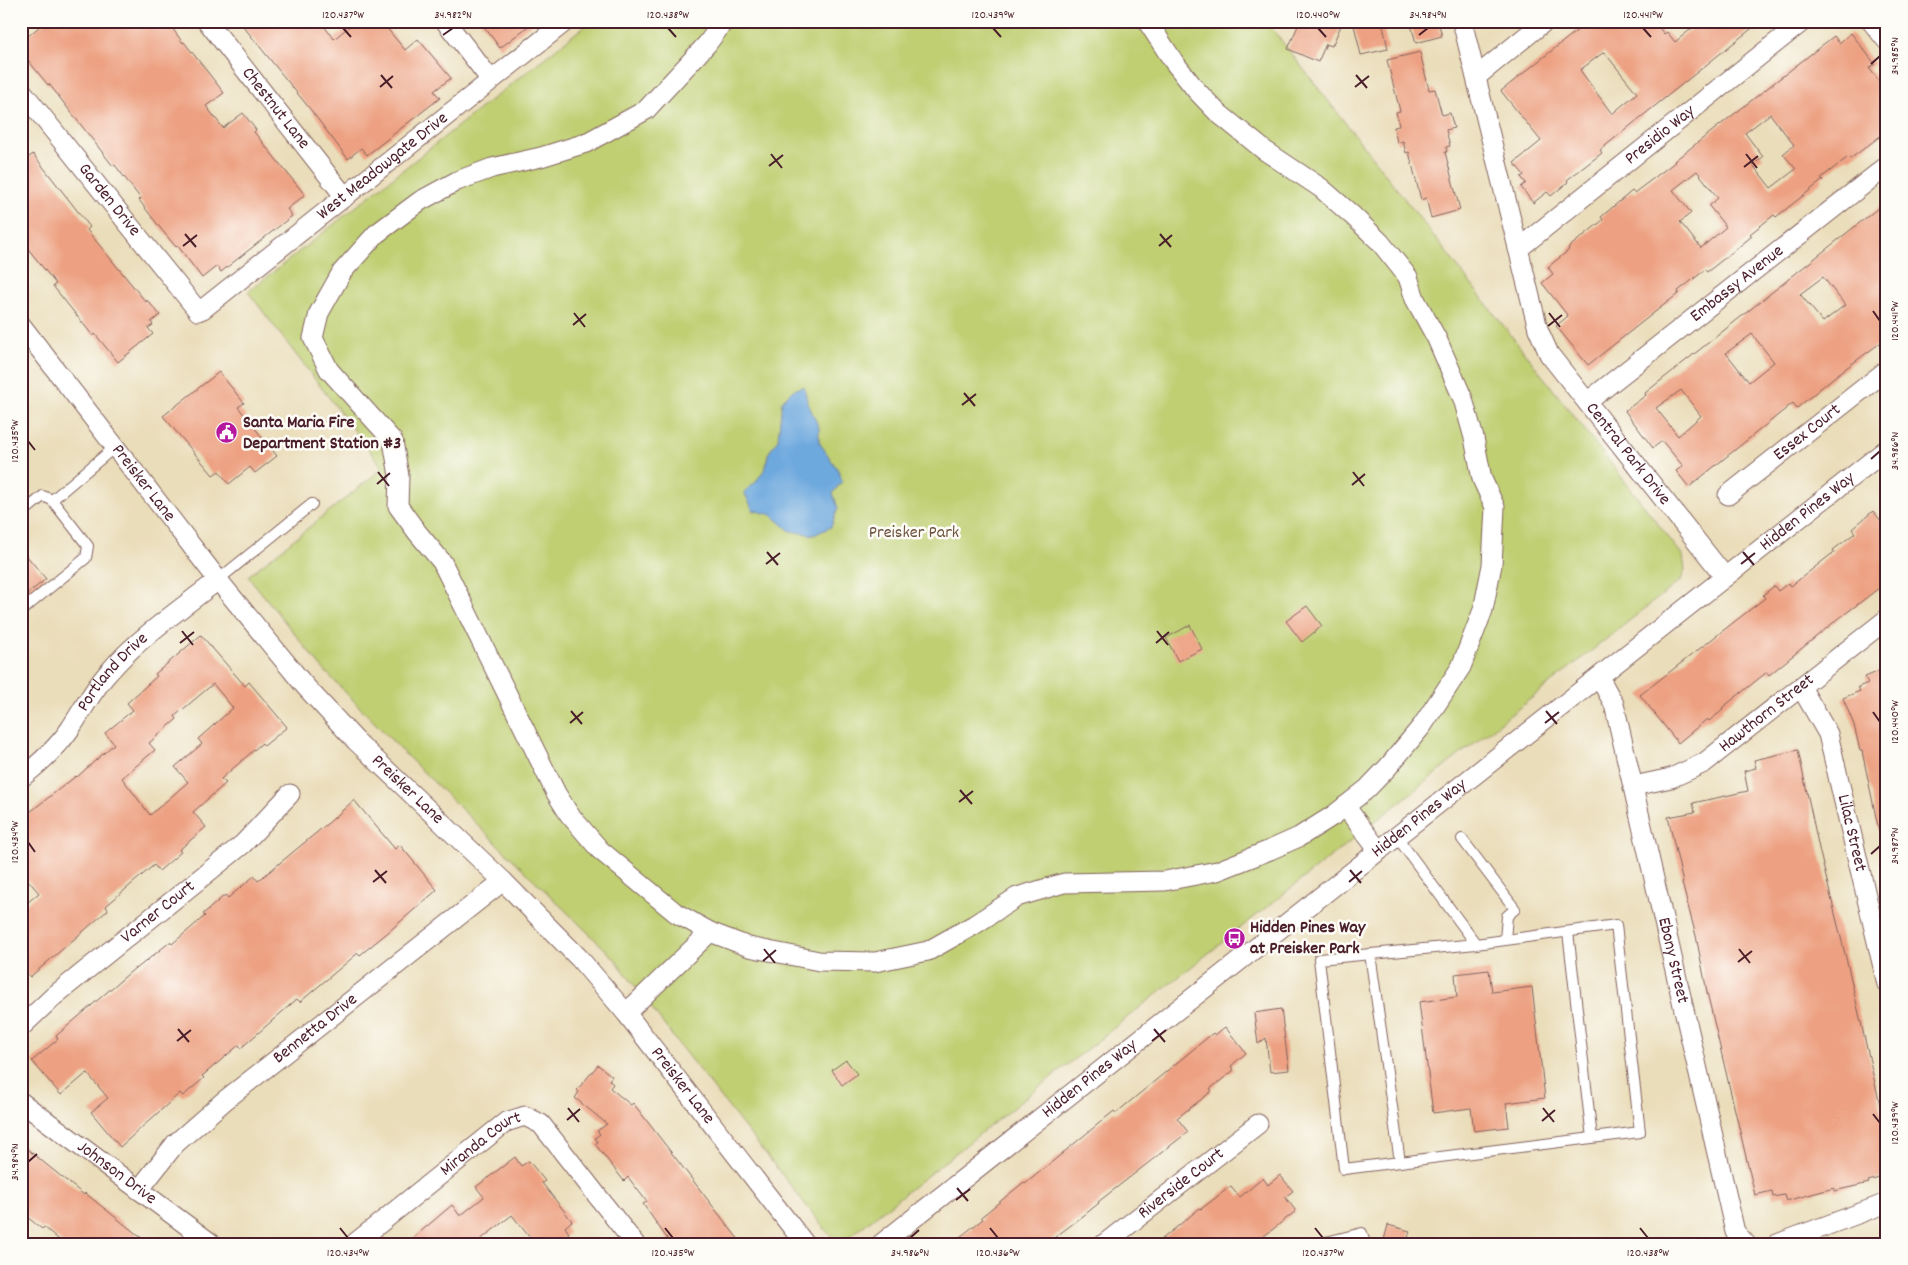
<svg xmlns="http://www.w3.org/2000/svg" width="1908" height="1265" viewBox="0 0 1908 1265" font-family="Dekko,sans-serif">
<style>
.green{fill:#bfcf72;stroke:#84774e}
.water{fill:#6ea9de;stroke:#5c6484}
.building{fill:#eda182;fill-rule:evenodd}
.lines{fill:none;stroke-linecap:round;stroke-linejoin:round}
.lane-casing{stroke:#82625d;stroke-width:12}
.street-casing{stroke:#82625d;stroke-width:21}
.lane{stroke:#fff;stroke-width:10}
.street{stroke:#fff;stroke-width:19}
.ticks{fill:none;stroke:#4a1f2b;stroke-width:2}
.labels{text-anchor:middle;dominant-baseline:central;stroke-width:5;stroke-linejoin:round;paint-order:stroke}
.street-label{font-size:18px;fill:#4a1f2b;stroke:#fdfcf7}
.poi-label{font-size:18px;font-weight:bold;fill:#4a1f2b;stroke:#fdfcf7;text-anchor:start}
.park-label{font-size:18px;fill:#6d5440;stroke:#fdfcf7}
.neatline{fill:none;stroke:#4a1f2b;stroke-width:2}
.ticks-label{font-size:12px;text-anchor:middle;fill:#4a1f2b}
</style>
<rect width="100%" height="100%" fill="#fdfcf7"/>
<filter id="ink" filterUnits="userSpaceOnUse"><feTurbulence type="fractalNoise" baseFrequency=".02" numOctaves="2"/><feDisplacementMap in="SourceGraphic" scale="10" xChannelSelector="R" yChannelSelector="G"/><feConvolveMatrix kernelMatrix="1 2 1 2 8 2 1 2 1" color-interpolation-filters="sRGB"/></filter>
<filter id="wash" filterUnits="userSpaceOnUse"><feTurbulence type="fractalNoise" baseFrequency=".0096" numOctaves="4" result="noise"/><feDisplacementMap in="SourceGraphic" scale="20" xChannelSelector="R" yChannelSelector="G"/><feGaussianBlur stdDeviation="1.12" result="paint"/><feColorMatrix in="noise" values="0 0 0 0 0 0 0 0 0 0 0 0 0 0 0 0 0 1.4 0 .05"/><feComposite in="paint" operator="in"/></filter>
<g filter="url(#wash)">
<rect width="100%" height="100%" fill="#eaddba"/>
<path class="green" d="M591,21h675l417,535 2,14 -4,10 -833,658 -12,2 -8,-7 -152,-192 -62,-83 -208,-203 -84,-87 -74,-92 135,-108 -135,-176z"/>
<path class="water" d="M804,386l3,15 12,27v14l19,28 4,11 -9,12 5,15 -7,19 -17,8 -24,-4 -18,-16 -19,-5 -9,-18 12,-10 10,-15 2,-13 10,-15 4,-38 11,-11z"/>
<g id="blocks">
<g class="building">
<path d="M46,21h121l16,22 1,-1 40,51 -18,13 17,22 20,-15 13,17 -2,2 51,63 -18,14 5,7 -71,56 -4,-6 -15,12 -24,-32 -2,1 -15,-18 -22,-29 2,-1 -26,-34 -2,1 -64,-82 -1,1 -21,-26 -6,5v-22z"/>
<path d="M239,21h81l14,18 22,-18h25l24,29 13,-11 33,39 -17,13 6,7 -27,21 -46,36 -6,-7 -13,11 -38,-50z"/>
<path d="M480,21h55l-35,27z"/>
<path d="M1300,21h43l-11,25 -6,-2 -8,18 -30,-13z"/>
<path d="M1353,21h29l6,28 -27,6z"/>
<path d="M1410,21h28l4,15 -26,7z"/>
<path d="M1589,21h65l10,13 3,-2 8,10 26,-21h60l-161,129 2,3 -35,27 1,2 -17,14 -4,-4 -14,11 -12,-16 5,-4 -5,-6 3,-2 -10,-12 27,-22 -40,-50zM1604,52l33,41 -25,21 -32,-44z"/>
<path d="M1851,33l24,31 -6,4 18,23v40l-37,28 -2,-2 -27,21 2,2 -47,37 -2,-2 -24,19 2,2 -17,14 -28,22 -2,-2 -27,21 1,2 -91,72 -32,-39 12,-10 -26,-33 11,-9 -5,-7 21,-17 -1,-2 35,-28 -2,-3 31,-26 2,2 41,-31 -1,-1 160,-125 5,7zM1770,114l24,31 -11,9 13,15 -25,19 -18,-23 10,-8 -18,-24zM1697,171l21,27 -9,8 17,21 -25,21 -21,-26 11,-9 -18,-23z"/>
<path d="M1420,52l9,38 6,-1 7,26 8,-2 4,15 -8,2 4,16 -4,1 1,5h-2l15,58 -29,8 -5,-20 -5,2 -12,-48 -3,1 -3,-12 -6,2 -3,-16 5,-1 -3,-14 4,-1 -13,-51z"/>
<path d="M33,154l57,73 -3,3 59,72 1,-2 13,15 -9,7 2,3 -5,3 5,6 -35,28 -23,-28 -2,2 -40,-50 3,-2 -35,-44v-77z"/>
<path d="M1887,201v24l-8,6 8,9v98l-53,39 -37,31 -4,-5 -104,84 -13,-16 7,-5 -21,-25 -9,7 -28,-37 21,-16 -1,-2zM1823,277l22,28 -22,17 -23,-28zM1752,334l22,28 -25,20 -23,-29zM1681,390l20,26 -23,20 -22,-28z"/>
<path d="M219,372l25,31 -6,4 39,49 -22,17 -5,-6 -21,17 -10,-13 -6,4 -50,-59z"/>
<path d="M1873,511l14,17v54l-54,41 -64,52 -2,-3 -45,36 1,2 -14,11 -2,-2 -29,24 -38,-48 125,-97 -2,-3 11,-9 4,5 10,-8 3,3 43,-34 -1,-2 22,-17 -3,-4z"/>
<path d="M21,549l25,30 -25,20z"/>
<path d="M1307,606l15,20 -20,16 -16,-21z"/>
<path d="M1190,625l12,24 -24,12 -12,-23z"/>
<path d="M201,635l44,51 4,-4 38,45 -23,19 -2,-3 -41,36 5,4 -33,29 13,15 -27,23 2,2 -22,19 -5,-6 -48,41 2,4 -78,67 -9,-10v-59l18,-15 -18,-21v-53l55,-43 1,1 37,-33 -9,-11 28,-23 -6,-7 30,-27 -2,-2zM213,684l20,24 -35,31 4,5 -27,23 13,15 -38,33 -28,-37 33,-28 -6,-7 28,-24 -2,-3z"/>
<path d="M1887,668v167l-7,1 -18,-85h-2l-6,-26 -11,-27 17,-7 -2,-4 10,-4 -3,-6z"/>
<path d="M1798,750l22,103 27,109 40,173v41l-19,5 1,2 -35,8v-3l-48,13 -2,-6 -11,2 -1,-6 -17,4 -48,-203 -11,-56 -14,-53h1l-15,-66 27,-5 -2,-9 55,-12 -4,-20 12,-3 -2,-8z"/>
<path d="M354,800l41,49 5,-4 37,45 -51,44 -26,21 -2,-2 -58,49 -3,-3 -56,49 -2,-3 -37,31 2,2 -21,18 -3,-3 -60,54 -29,-35 17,-14 -21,-25 -26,22 -29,-34 26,-22 -2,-3 79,-68 1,1 34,-27 2,2 33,-28 -2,-2 22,-19 3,3 26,-22 4,5 75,-62z"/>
<path d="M1489,970l3,22 40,-5 13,111 -39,5 3,24 -35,4 -3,-23 -38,5 -14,-111 38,-5 -2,-23z"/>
<path d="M1281,1009l8,61 -19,2 -4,-34 -8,6 -4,-31z"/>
<path d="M1225,1027l21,26 -15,13 3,4 -24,19 2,2 -35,27 11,14 -90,70 1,1 -16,13 -37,28h-95l32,-25 -2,-2 43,-35 1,2 89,-73 2,2 97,-80 2,2z"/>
<path d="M846,1060l11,14 -15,11 -10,-15z"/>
<path d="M598,1065l14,11 -3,4 4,4 -3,4 21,17 2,-2 109,141h-71l-28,-40 4,-2 -19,-25 -4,4 -29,-37 3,-2 -3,-4 5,-4 -3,-3 10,-7 -32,-26 4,-6 -2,-2z"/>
<path d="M21,1144l63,51 1,-2 64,51h-85l-20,-17 -2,2 -21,-17z"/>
<path d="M515,1157l6,9 8,-5 16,20 -3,2 30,38 -7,6 4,6 -13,11h-21l-23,-29 -37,29h-69l46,-39 8,11 24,-19 -8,-10z"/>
<path d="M1280,1175l13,16 -8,6 11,14 -42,33h-98l44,-36 1,1 30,-23 9,11 23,-19 5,7z"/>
<path d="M1388,1225l22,6 -4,13h-23z"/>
</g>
</g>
</g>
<g filter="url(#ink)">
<use href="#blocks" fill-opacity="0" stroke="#82625d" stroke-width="1"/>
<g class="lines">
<defs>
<g id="lane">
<path d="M52,500l64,-54"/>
<path d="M21,514l22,-18 9,4 36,46 -2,12 -65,53"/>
<path d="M218,580l94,-76"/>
<path d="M1397,837l79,107 -157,15 25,210 296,-37 -24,-207 -140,19"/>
<path d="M1462,839l53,70 -8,7 -2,24"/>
<path d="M1568,932l24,206"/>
<path d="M1370,954l30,208"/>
<path d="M1318,1244l44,-11 3,11"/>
</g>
<g id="street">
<path id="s1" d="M207,21l138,176"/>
<path d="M445,21l46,59"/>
<path d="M724,21l-17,23 -61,66 -60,33 -45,14 -49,11 -35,13 -37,20 -44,33 -34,38 -23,41 -6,25 16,32 64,71 6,35 -1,30 19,26 25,30 114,231 13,21 31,36 76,63 34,19 39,15 70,14 56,1 53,-11 46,-26 43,-28 47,-14 101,-2 52,-10 53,-21 29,-13 35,-22 33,-26 21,-22 34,-41 39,-59 22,-57 9,-45 3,-58 -13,-28 -8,-41 -11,-39 -26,-60 -22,-40 -7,-22 -28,-35 -27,-26 -32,-28 -57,-38 -47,-38 -21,-22 -22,-28 -27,-41"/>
<path id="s2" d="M1462,21l76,308 11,25 176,223"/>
<path d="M1871,21l16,20"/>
<path d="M1476,77l69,-56"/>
<path id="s3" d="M21,90l177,221 5,-2 363,-288"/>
<path id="s4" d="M1518,249l285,-228"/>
<path id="s5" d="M21,325l197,255 87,106 51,55 147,140 76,77 47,55 179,231"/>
<path id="s6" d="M1587,402l300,-236"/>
<path id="s7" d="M1728,495l159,-125"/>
<path id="s8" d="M1599,677l15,27 121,528 11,12"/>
<path id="s9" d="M1801,687l27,47 59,250"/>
<path id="s10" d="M21,778c18,-14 36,-30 49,-49 13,-19 23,-40 39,-57 29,-34 73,-64 109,-92"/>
<path id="s11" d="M1634,786l37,-8 33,-15 183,-144"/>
<path d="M1345,806l34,45"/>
<path d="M626,1013l84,-81"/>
<path id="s12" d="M21,1027l33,-31 189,-152 47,-50"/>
<path id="s13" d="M21,1102l191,142"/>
<path id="s14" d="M139,1190l36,-46 49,-43 279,-220"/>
<path id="s15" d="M354,1244l152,-122 19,-6 16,8 94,120"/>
<path id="s16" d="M881,1244l1006,-795"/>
<path id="s17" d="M1104,1244l154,-120"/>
<path d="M1777,1244l110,-41"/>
</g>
</defs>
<use href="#lane" class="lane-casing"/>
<use href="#street" class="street-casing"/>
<use href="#lane" class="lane"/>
<use href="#street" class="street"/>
</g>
</g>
<path class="ticks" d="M343,28l8,9M668,28l8,9M993,28l8,9M1318,28l8,9M1643,28l8,9M443,35l10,-7M1419,35l9,-7M1871,64l9,-8M381,75l11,13M1356,75l11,13M380,87l13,-11M1355,87l14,-11M771,154l11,14M1746,154l11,14M769,166l14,-11M1744,167l14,-11M185,234l11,13M1160,234l11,13M183,246l14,-11M1159,246l13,-11M1873,311l7,10M574,313l11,14M1549,313l11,14M573,325l13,-11M1548,326l14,-11M964,393l11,13M962,405l14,-11M28,441l7,9M1871,459l9,-8M378,472l11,14M1353,472l11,14M377,484l13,-11M1352,485l13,-11M767,552l11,13M1743,552l11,13M766,564l14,-11M1741,564l14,-11M182,631l11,14M1157,631l11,14M180,643l14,-11M1156,643l13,-11M571,711l11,13M1546,711l11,13M1873,712l7,10M570,723l13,-11M1545,723l14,-11M960,790l12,14M959,802l14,-11M28,842l7,10M1871,854l9,-8M375,870l11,13M1350,870l11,13M373,882l14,-11M1349,882l13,-11M764,949l11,14M1739,949l11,14M763,961l13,-11M1738,962l14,-11M178,1029l11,13M1154,1029l11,13M177,1041l14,-11M1152,1041l14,-11M568,1108l11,14M1543,1108l11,14M1873,1114l7,9M567,1120l13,-11M1542,1121l13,-11M28,1162l9,-8M957,1188l11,13M956,1200l14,-11M340,1228l8,10M665,1228l8,10M990,1228l8,10M1315,1228l8,10M1640,1228l8,10M910,1238l9,-8"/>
<defs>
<symbol id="civic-disc" viewBox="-11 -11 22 22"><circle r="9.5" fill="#b5179e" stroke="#fdfcf7"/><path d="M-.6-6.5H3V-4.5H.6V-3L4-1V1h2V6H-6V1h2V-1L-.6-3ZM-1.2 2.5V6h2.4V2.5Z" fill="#fff"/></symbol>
<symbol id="bus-disc" viewBox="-11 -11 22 22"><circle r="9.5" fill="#b5179e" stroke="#fdfcf7"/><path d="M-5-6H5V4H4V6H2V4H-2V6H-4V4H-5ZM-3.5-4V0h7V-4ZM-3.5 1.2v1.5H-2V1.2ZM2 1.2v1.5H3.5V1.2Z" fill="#fff"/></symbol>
</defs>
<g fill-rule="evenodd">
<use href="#civic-disc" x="214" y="420" width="25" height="25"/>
<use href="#bus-disc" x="1222" y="926" width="25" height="25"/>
</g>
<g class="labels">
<g class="street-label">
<text stroke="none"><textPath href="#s1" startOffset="111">Chestnut Lane</textPath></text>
<text stroke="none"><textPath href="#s4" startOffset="182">Presidio Way</textPath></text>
<text stroke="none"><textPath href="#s3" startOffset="518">West Meadowgate Drive</textPath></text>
<text stroke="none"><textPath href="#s3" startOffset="141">Garden Drive</textPath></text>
<text stroke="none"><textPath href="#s6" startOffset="191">Embassy Avenue</textPath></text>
<text stroke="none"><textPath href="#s7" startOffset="101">Essex Court</textPath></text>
<text stroke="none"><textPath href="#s2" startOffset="472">Central Park Drive</textPath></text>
<text stroke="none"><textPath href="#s5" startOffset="200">Preisker Lane</textPath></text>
<text stroke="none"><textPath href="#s16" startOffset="1181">Hidden Pines Way</textPath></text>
<text stroke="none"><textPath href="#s10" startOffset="141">Portland Drive</textPath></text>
<text stroke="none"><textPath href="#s11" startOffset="154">Hawthorn Street</textPath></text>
<text stroke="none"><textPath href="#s5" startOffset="605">Preisker Lane</textPath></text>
<text stroke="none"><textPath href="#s16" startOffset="686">Hidden Pines Way</textPath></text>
<text stroke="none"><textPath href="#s9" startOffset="156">Lilac Street</textPath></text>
<text stroke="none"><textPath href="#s12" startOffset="179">Varner Court</textPath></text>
<text stroke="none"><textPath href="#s8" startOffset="294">Ebony Street</textPath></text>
<text stroke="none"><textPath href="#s14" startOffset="240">Bennetta Drive</textPath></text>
<text stroke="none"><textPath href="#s16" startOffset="266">Hidden Pines Way</textPath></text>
<text stroke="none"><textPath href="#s5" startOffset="1010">Preisker Lane</textPath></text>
<text stroke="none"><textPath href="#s15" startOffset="162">Miranda Court</textPath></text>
<text stroke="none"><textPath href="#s13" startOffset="119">Johnson Drive</textPath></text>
<text stroke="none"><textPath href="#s17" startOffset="98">Riverside Court</textPath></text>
</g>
<g class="poi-label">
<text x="243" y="423">Santa Maria Fire<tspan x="243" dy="21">Department Station #3</tspan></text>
<text x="1250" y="928">Hidden Pines Way<tspan x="1250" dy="21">at Preisker Park</tspan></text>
</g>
<g class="park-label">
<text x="914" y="533">Preisker Park</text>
</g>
</g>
<rect width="1908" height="1265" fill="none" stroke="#fdfcf7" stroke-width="55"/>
<rect x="28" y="28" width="1852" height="1210" class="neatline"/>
<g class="ticks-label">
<text x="343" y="18">120.437°W</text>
<text x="453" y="18">34.982°N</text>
<text x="668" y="18">120.438°W</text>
<text x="993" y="18">120.439°W</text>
<text x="1318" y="18">120.440°W</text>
<text x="1428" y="18">34.984°N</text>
<text x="1643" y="18">120.441°W</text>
<text transform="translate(1894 56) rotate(-90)" y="4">34.985°N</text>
<text transform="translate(1894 321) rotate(-90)" y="4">120.441°W</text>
<text transform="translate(14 441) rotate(-90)" y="4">120.435°W</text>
<text transform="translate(1894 451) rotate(-90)" y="4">34.986°N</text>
<text transform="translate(1894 722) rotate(-90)" y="4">120.440°W</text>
<text transform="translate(14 842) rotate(-90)" y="4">120.434°W</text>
<text transform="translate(1894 846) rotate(-90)" y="4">34.987°N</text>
<text transform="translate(1894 1123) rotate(-90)" y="4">120.439°W</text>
<text transform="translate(14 1162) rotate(-90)" y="4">34.984°N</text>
<text x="348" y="1256">120.434°W</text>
<text x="673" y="1256">120.435°W</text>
<text x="910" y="1256">34.986°N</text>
<text x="998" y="1256">120.436°W</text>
<text x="1323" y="1256">120.437°W</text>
<text x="1648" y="1256">120.438°W</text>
</g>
</svg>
